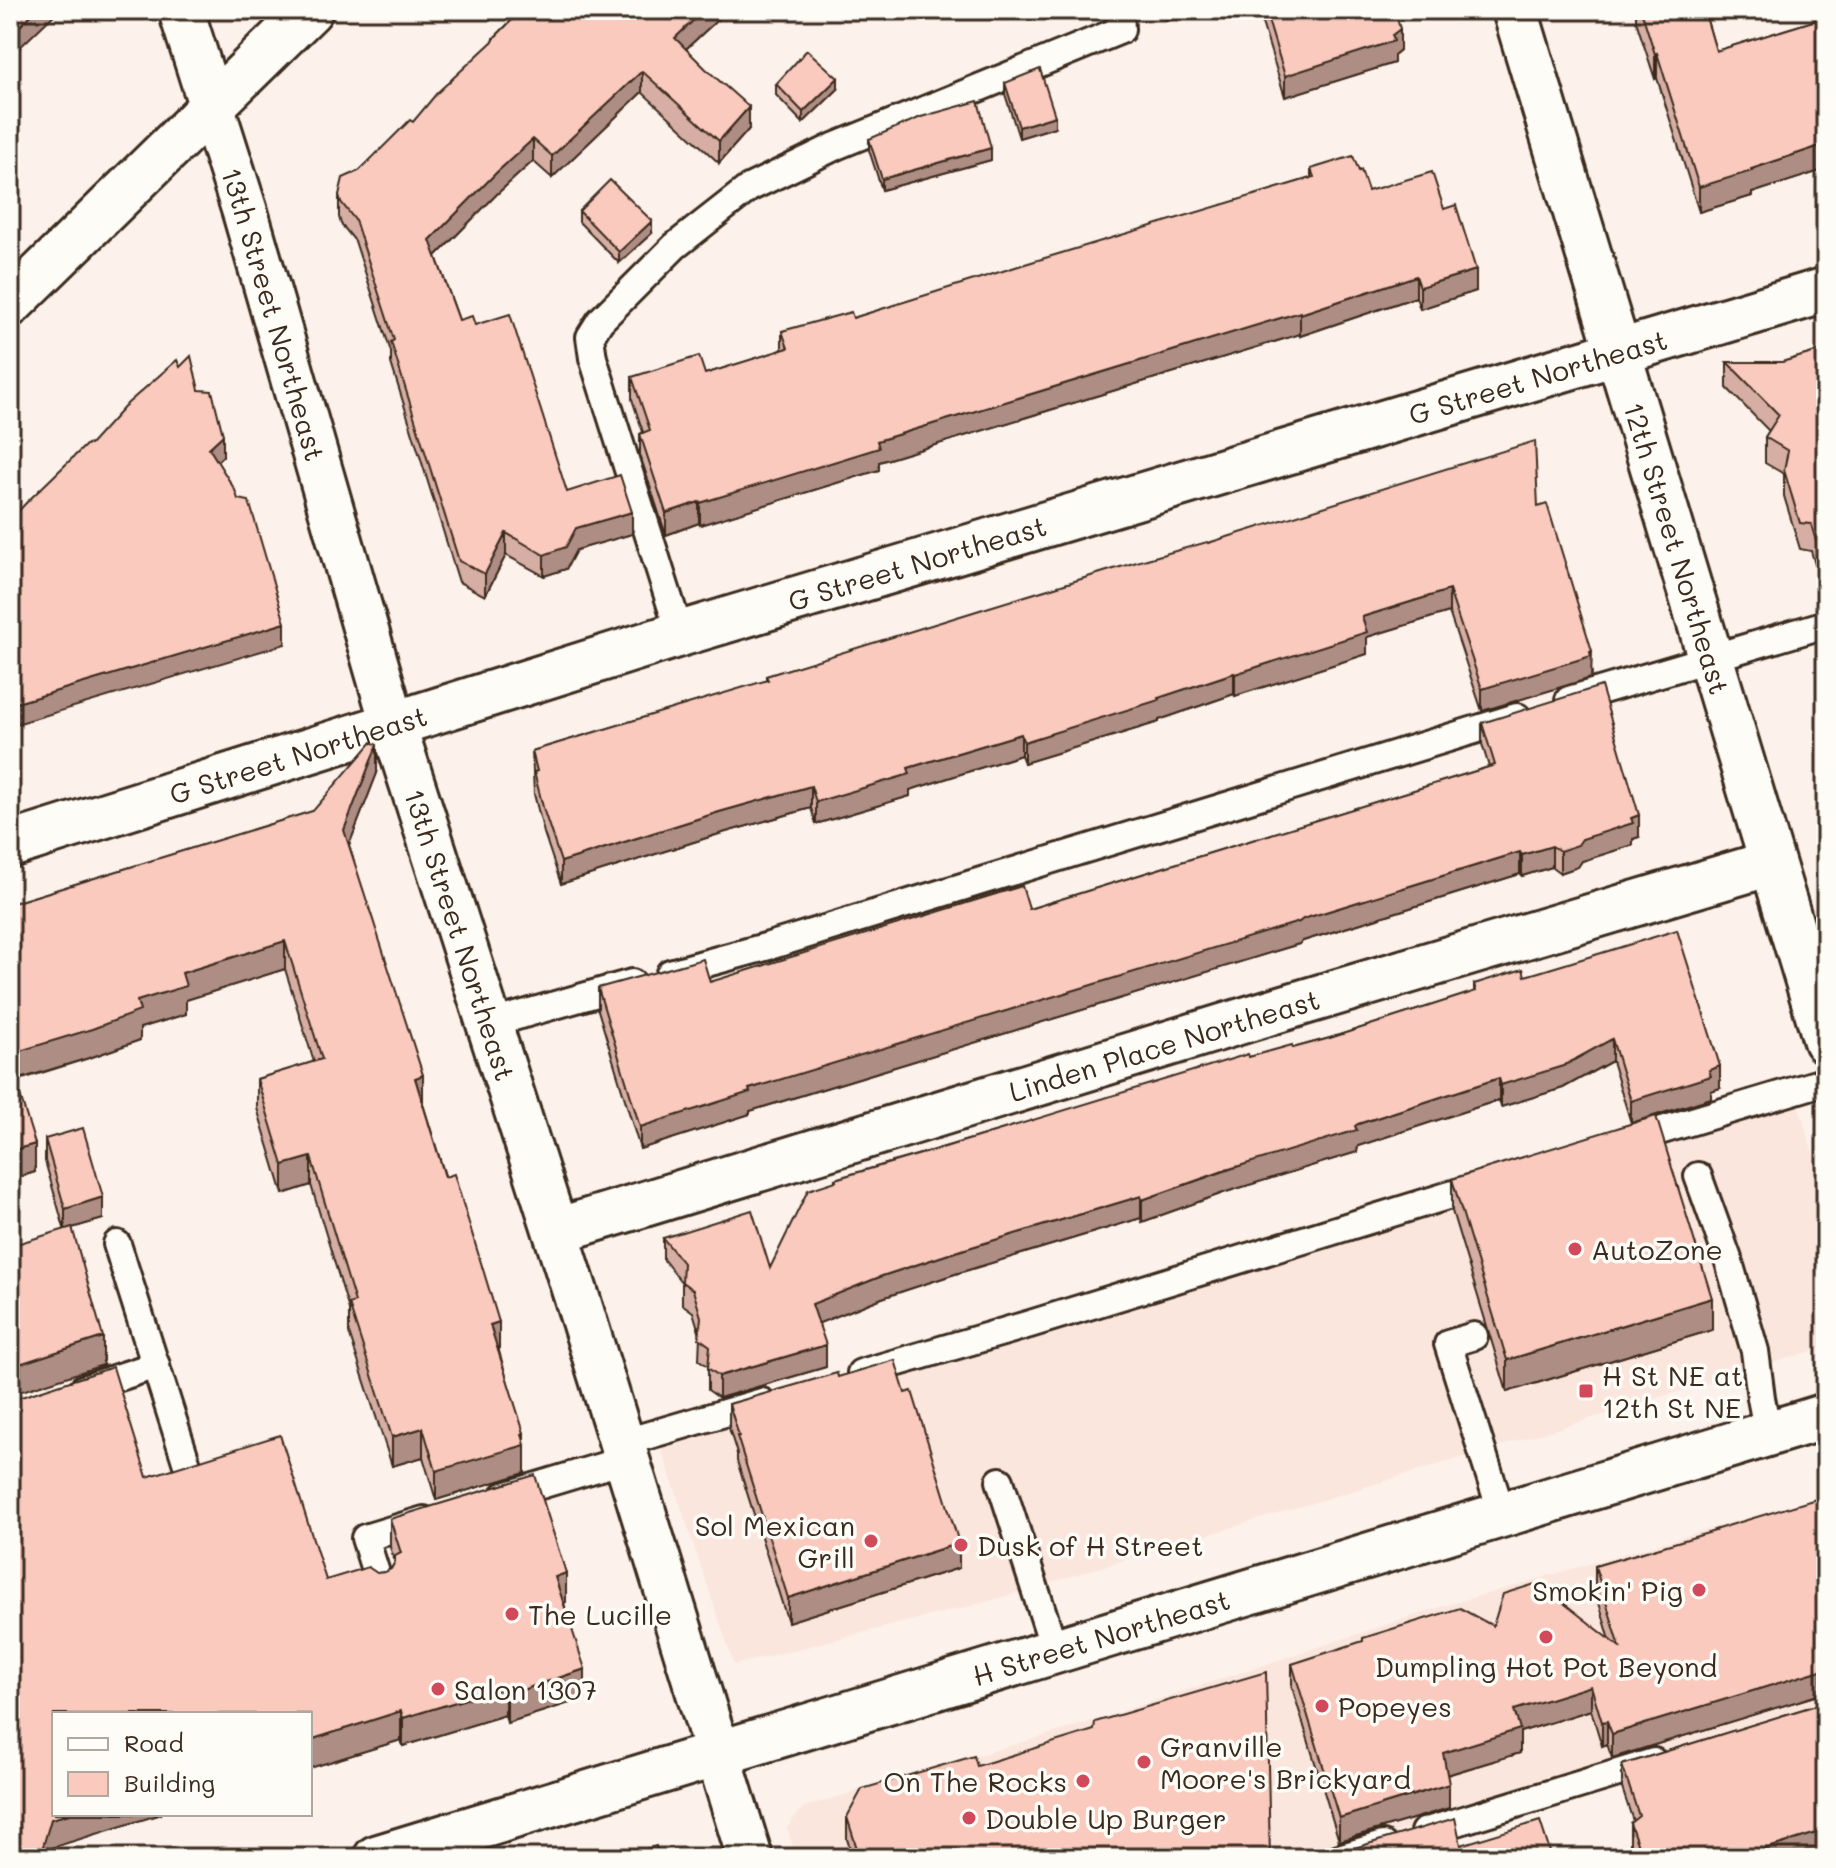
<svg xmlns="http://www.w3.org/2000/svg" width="1836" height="1868" viewBox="0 0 1836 1868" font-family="Mali,sans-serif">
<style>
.built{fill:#fbe6dd}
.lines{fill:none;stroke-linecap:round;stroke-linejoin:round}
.lane-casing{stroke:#3b2a1e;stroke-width:32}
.street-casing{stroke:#3b2a1e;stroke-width:50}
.secondary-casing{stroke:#3b2a1e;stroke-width:50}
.primary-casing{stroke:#3b2a1e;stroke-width:50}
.lane{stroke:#fdfcf7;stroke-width:26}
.street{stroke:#fdfcf7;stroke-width:44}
.secondary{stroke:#fdfcf7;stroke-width:44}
.primary{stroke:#fdfcf7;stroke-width:44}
.wall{fill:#d6aea3;stroke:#3b2a1e;stroke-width:2}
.shaded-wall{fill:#ae8d84;stroke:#3b2a1e;stroke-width:2}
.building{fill:#f9cabd;stroke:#3b2a1e;stroke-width:2}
.poi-dot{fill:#d1495b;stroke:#fdfcf7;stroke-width:3}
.labels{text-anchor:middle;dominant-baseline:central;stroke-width:7;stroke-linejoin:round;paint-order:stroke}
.street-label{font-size:28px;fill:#3b2a1e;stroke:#fdfcf7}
.poi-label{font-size:28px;fill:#3b2a1e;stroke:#fdfcf7;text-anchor:start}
</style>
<rect width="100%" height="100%" fill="#fcf2eb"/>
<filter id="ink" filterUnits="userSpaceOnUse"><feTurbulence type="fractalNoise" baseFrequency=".0125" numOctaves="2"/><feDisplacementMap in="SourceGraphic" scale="16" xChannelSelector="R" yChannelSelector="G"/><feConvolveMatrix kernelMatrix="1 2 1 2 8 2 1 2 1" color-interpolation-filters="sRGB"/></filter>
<g filter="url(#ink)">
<g class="built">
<path d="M1795,1093l31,104v150l-836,254 -256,64 -76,-226z"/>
<path d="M1826,1495v206l-514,157h-516l-9,-30 7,-10 10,-11 273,-81 357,-117z"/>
</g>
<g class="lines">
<defs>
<g id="lane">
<path d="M680,634l-87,-276 -3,-21 10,-16 75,-75 74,-58 87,-42 285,-116 -1,-20"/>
<path d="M1569,700l257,-76"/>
<path d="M670,973l99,-27 748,-229"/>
<path d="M489,1024l143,-41"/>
<path d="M1626,1141l200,-60"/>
<path d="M1698,1176l30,83 27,92 6,47 7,36"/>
<path d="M117,1244l73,230"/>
<path d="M1474,1336l-26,8 54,170"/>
<path d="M861,1373l169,-49 456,-140"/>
<path d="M83,1389l73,-24"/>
<path d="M622,1443l140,-41"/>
<path d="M1000,1481l55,170"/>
<path d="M504,1496l123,-37"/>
<path d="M380,1586l-15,-48 59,-18"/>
<path d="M1424,1832l230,-70"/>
<path d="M1339,1858l44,-13"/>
</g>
<g id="street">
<path id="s1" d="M1515,10l311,1031"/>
<path id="s2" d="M10,845l670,-211 1146,-344"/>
<path id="s3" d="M556,1231l728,-223 487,-145"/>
</g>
<g id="secondary">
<path id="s4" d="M181,10l64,202 148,512 184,574 173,560"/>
</g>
<g id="primary">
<path d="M10,304l300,-294"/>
<path id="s5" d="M376,1858l1450,-442"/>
</g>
</defs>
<use href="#lane" class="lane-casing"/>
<use href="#street" class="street-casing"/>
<use href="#secondary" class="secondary-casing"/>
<use href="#primary" class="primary-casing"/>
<use href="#lane" class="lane"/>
<use href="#street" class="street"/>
<use href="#secondary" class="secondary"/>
<use href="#primary" class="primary"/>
</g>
<g class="wall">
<path d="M522,10h206l-42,39 63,80 -30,34 -77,-71 -90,86 -19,-17 -36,33 -61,62 23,64 16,5 92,167 65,42 -56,16 -10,19 -22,7 -38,-21 -21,41 -26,-14 -68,-219v-11l-36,-111 -14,-17 -2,-7v-22l20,-24 54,-49 81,-81v-3z"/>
<path d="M1162,10h40l-36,11z"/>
<path d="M1258,10h137l5,40 -6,5v8l-109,34z"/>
<path d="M1636,10h68l12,41 110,-34v152l-74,24v3l-53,16 -42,-134 -2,1 -19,-58z"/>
<path d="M1005,83l50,44 -36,11 -14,-44z"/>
<path d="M776,84l62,5 -35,34 -27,-28z"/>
<path d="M869,139l122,21 -109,30 -13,-40z"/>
<path d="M1311,169l48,2 9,20 76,18 32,82 -56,18 -4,-12 -116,39v-2l-421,128v8l-179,55 -1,-2 -33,12 -26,-80v-21l3,-2 -11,-33v-22l73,-3 77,-24v-19l71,-13 458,-140z"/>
<path d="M579,211l73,22 -33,30 -40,-41z"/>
<path d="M1826,349v252l-15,-50 -11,-2 -16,-53v-22l-19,-11v-26l4,-6 -42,-43v-26h55z"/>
<path d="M1538,507l54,166 -1,5 -109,33 -33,-99 -82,25v17l-132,42 -1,-2 -75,26v2l-135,41 -3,-8 -111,35v6l-94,28 -5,-16 -92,26 -158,50 -17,-51 -10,-39 -2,-43 234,-70v-5l442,-133z"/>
<path d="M1482,723l157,114 -6,2v6l-51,16 -4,6 -18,6 -8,-6 -30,9 -2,-2 -217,67 -4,3 -549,167v3l-110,35 -42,-139v-22l112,-6 319,-73 460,-142 -7,-23z"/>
<path d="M377,773l-28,72 74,259 76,247 25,89 1,33 -89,27 -13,-43 -31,9 -43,-133v-23l-38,-125 -28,9 -26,-86v-29l57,-17 -29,-93 -99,31v14l-46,14v12l-48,17 -76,24 19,91 -25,8v-276l303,-93z"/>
<path d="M1525,976l195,112 -9,3v7l-80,25 -19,-62 -49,27 -62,19 -2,-7 -141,46 -1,6 -131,40 -84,30 -1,-4 -186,56 -73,24 -63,25 7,44 -107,31 -11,-8v-24l-9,-6 1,-25 -7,-23 -11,-8v-21l-19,-24v-21l107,30 65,-86v-3l414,-122 44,-9 37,-10 144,-46v-8z"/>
<path d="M45,1139l58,80 -31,9 31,137 -58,-204z"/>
<path d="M1452,1179l260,151 -205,62 -55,-181z"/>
<path d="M838,1377l67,16 54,175 -171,54 -51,-161v-7l-8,-26v-24z"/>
<path d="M147,1477l179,103 59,-8 6,-3 4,-7 -5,-15v-28l176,83h-2l21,96 -78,25 -2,-8 -102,31 -2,-6 -91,28v-54l-259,134 -3,10h-38z"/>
<path d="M1826,1496v197l-5,1 -209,64 -5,-14 -5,2 -11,-36 -71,22v21l-73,22 2,33 -110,33 -47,-154v-23l201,-38 117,14 -15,-51v-23l119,-34z"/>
<path d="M1826,1702v151l-15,5h-177l-4,-12v-23l3,-2 -11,-33v-23z"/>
<path d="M977,1766l293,92h-417l-6,-19v-22z"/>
</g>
<g class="shaded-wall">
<path d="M36,10h23l-49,47v-21z"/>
<path d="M704,10h24l-53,49v-21z"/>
<path d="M1166,10h36l-36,11z"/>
<path d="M1400,29v21l-6,5v8l-109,34v-21l107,-41z"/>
<path d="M1657,53v25l-2,1v-25z"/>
<path d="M642,71v21l-90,86v-22z"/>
<path d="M838,78v11l-35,34v-11z"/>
<path d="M749,107v22l-30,34v-22z"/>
<path d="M1055,116v11l-36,11v-11z"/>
<path d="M533,139v22l-36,33 -67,68v-22l67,-68z"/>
<path d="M1826,144v25l-74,24v3l-53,16v-25z"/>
<path d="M991,148v12l-109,30v-11z"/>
<path d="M652,221v12l-33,30v-11z"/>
<path d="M1476,270v21l-56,18v-22z"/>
<path d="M1416,276v21l-116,39v-22z"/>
<path d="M1300,312v22l-421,128v8l-179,55v-22l177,-62z"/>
<path d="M223,435v21l-14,13v-21z"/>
<path d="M699,502v21l-33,12v-22z"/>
<path d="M632,512v22l-56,16 -10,19 -22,7v-21l32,-27z"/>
<path d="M506,533v22l-21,41v-22z"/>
<path d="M1449,590v22l-82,25v17l-132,42v-22l127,-57z"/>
<path d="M285,623v21l-275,82v-21z"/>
<path d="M1592,651l-1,27 -109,33v-22z"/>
<path d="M1234,673v21l-75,26v2l-135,41v-21z"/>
<path d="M1021,734v21l-111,35v6l-94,28v-22l92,-34z"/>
<path d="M377,745v28l-33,85v-28z"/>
<path d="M811,786v22l-92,26 -158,50v-22l158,-50z"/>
<path d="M1639,815v22l-6,2v6l-51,16 -4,6 -18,6v-22l22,-12z"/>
<path d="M1552,846v21l-30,9v-21z"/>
<path d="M1520,852v22l-217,67 -4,3 -549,167v3l-110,35v-22l109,-38z"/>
<path d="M285,941v28l-99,31v14l-46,14v12l-48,17 -82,25v-28l172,-81z"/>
<path d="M1612,1039v22l-49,27 -62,19v-22z"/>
<path d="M1720,1066v22l-9,3v7l-80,25v-22z"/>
<path d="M423,1075v29l-8,-26z"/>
<path d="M1499,1078v22l-141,46 -1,6 -131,40 -84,30v-22l216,-76z"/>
<path d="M35,1144v28l-25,8v-29z"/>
<path d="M311,1157v28l-28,9v-29z"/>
<path d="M1141,1196v22l-186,56 -73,24 -70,28v-22l70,-28 73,-24z"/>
<path d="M103,1197v22l-38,11v-21z"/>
<path d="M1712,1298v32l-205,62v-32z"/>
<path d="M499,1322v29l-9,2v-28z"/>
<path d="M103,1337v28l-93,30v-28z"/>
<path d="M826,1345v22l-107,31v-22z"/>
<path d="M423,1428v29l-31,9v-29z"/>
<path d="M524,1433v12h1v28l-89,27v-29z"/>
<path d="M959,1543v25l-171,54v-24z"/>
<path d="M566,1573v29l-11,3v-28z"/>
<path d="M585,1669v29l-78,25v-28z"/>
<path d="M1821,1670v24l-209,64v-24z"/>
<path d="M1591,1686v24l-71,22v21l-77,23v-23l71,-43z"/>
<path d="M505,1687v28l-102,31v-28z"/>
<path d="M401,1711v29l-91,28v-28z"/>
<path d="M1607,1721v23l-5,2v-24z"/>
<path d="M1449,1784v24l-110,33v-23z"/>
<path d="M69,1814h92l-110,34 -3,10h-30l33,-39z"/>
<path d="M1826,1830v23l-15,5h-75z"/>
</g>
<g class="building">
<path d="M10,10h26l-26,26z"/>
<path d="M522,10h182l-29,28 31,31 43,38 -30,34 -77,-70 -90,85 -19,-17 -36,33 -67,68 29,80 13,-4 3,9 35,-11 57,178 53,-17 12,37 -56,16 -10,19 -22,8 -38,-22 -21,41 -26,-13 -68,-219 3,-2 -39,-120 -14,-18 -2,-7 4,-17 16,-7 51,-51 3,2 24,-29 57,-53v-2z"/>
<path d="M1265,10h130l5,19 -8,6 2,6 -109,35z"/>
<path d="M1641,10h63l12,41 110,-34v127l-75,25 1,2 -53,16 -42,-134 -2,1z"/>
<path d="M807,50l31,28 -35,34 -27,-28z"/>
<path d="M1040,69l15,47 -36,11 -14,-44z"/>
<path d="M978,101l13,47 -109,31 -13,-40 52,-22z"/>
<path d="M1353,156l6,15 2,-1 7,21 64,-19 12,37 12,-4 20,65 -56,17 -4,-11 -116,38v-2l-423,129 2,7 -179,55 -1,-1 -33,11 -26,-79 10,-4 -18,-53 67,-21 6,18 83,-26 -6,-17 69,-19 2,6 172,-54 289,-87 -3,-8z"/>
<path d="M610,180l42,41 -33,31 -40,-41z"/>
<path d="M1826,349v226l-15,-51 -11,-1 -16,-53 4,-19 -23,-14 14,-22 -52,-53h55z"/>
<path d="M191,356l8,34 13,1 11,44 -14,13 26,42 3,9 11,2 36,122 -275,82v-185l17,-18 60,-58 3,1 38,-42 49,-43 3,7z"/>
<path d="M1535,441l3,66 9,-3 45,147 -2,1 1,4 -109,33 -33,-99 -87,27 5,15 -132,42 -1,-1 -76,25 1,2 -135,42 -3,-8 -113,34 2,6 -94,28 -5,-16 -92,26 -158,50 -17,-51 -10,-39 3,-1 -5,-20 236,-71 -2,-4 217,-67 157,-48 67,-19 1,1z"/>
<path d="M1601,686l38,129 -8,3 2,5 -51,16 -4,6 -18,6 -8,-5 -30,9 -2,-3 -217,67 -4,3 -550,167 1,3 -110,35 -42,-139 105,-29 7,23 312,-96 7,23 466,-144 -13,-42z"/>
<path d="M372,742l5,3 -33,85 79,245 -8,3 30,99 9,-3 45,148 -9,3 34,108 -2,1 3,11 -89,26 -13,-43 -31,9 -43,-133 6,-2 -44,-145 -28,8 -26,-86 65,-20 -37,-118 -103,32 4,13 -49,15 3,10 -48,18 -82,25v-150l303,-93z"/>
<path d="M1677,930l43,136 -11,4 2,6 -80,25 -19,-62 -49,27 -62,19 -2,-7 -141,46 -3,2 2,4 -131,40 -84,30 -1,-4 -186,56 -73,24 -70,28 14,41 -107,31 -11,-8 2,-22 -11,-8 2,-21 -8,-27 -11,-8 1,-19 -20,-25 89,-28 18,58 38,-78 28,-9 -1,-2 110,-32 303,-93 1,3 43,-12 1,3 37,-10 146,-47 -2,-7 49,-15 2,7 14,-4z"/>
<path d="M10,1063l25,81 -25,7z"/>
<path d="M1656,1116l56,182 -205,62 -55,-181z"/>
<path d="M83,1128l20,69 -38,12 -20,-70z"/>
<path d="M72,1227l31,110 -93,30v-121z"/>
<path d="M895,1360l10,33 7,-2 47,152 -171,55 -51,-162h2l-10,-32 108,-31 1,4z"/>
<path d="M113,1367l34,110 133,-42 46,145 42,-13 9,6 8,-1 6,-3 4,-7v-6l6,-3 -11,-34 145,-44 31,98 -11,4 30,92 -78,26 -2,-8 -102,31 -2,-7 -91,29v-26h-256v100h15l-18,5 -9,31 -24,8h-8v-459h5z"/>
<path d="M1826,1496v174h-5l-209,64 -5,-13 -5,1 -11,-36 -77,24 6,19 -77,24 6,31 -110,34 -47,-154 71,-23v-3l97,-30 33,18 10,-32 35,-11 82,64 -25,-81 120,-35 -1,-1z"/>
<path d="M1266,1672l4,186h-410l-13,-41 15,-28 112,-33 3,10 117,-36 1,-8z"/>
<path d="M1826,1702v128l-90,28h-94l-12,-35 9,-7 -17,-51z"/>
<path d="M1455,1818l6,27 79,-24 12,37h-201l-3,-8z"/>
<path d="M656,1846l3,12h-43z"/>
</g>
</g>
<g class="poi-dot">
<circle cx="1575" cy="1249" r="8"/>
<rect x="1578" y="1383" width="16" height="16" rx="4"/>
<circle cx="871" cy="1541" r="8"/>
<circle cx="961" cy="1545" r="8"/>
<circle cx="1699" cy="1590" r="8"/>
<circle cx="512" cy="1614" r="8"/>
<circle cx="1546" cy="1637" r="8"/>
<circle cx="438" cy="1689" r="8"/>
<circle cx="1322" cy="1706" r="8"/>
<circle cx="1144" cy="1762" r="8"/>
<circle cx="1083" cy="1781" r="8"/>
<circle cx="969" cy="1818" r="8"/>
</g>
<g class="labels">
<g class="street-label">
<text stroke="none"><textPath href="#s4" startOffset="318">13th Street Northeast</textPath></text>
<text stroke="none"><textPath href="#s2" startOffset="1598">G Street Northeast</textPath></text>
<text stroke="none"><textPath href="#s1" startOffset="562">12th Street Northeast</textPath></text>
<text stroke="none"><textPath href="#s2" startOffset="950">G Street Northeast</textPath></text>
<text stroke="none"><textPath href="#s2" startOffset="302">G Street Northeast</textPath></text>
<text stroke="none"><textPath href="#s4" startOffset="966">13th Street Northeast</textPath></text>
<text stroke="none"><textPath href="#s3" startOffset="636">Linden Place Northeast</textPath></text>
<text stroke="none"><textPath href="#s5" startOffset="758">H Street Northeast</textPath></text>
</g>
<g class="poi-label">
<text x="1591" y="1249">AutoZone</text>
<text x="1602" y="1375">H St NE at<tspan x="1602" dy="32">12th St NE</tspan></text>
<text x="855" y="1525" text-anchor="end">Sol Mexican<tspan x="855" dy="32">Grill</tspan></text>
<text x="977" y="1545">Dusk of H Street</text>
<text x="1683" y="1590" text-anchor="end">Smokin' Pig</text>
<text x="528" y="1614">The Lucille</text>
<text x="1546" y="1666" text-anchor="middle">Dumpling Hot Pot Beyond</text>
<text x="454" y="1689">Salon 1307</text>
<text x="1338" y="1706">Popeyes</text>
<text x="1160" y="1746">Granville<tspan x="1160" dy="32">Moore's Brickyard</tspan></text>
<text x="1067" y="1781" text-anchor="end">On The Rocks</text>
<text x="985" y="1818">Double Up Burger</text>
</g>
</g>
<rect width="1836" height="1868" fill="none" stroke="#fdfcf7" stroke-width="40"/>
<rect x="20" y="20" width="1796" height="1828" fill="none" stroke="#3b2a1e" stroke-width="3" filter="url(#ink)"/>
<rect x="52" y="1712" width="260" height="104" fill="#fdfcf7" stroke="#afa8a0" stroke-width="2"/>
<rect x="68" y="1738" width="40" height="12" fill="#fdfcf7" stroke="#afa8a0" stroke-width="2"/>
<text x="124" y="1752" font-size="24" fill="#3b2a1e">Road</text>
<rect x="68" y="1772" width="40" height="24" fill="#f9cabd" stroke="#afa8a0" stroke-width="2"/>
<text x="124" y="1792" font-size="24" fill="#3b2a1e">Building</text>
</svg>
